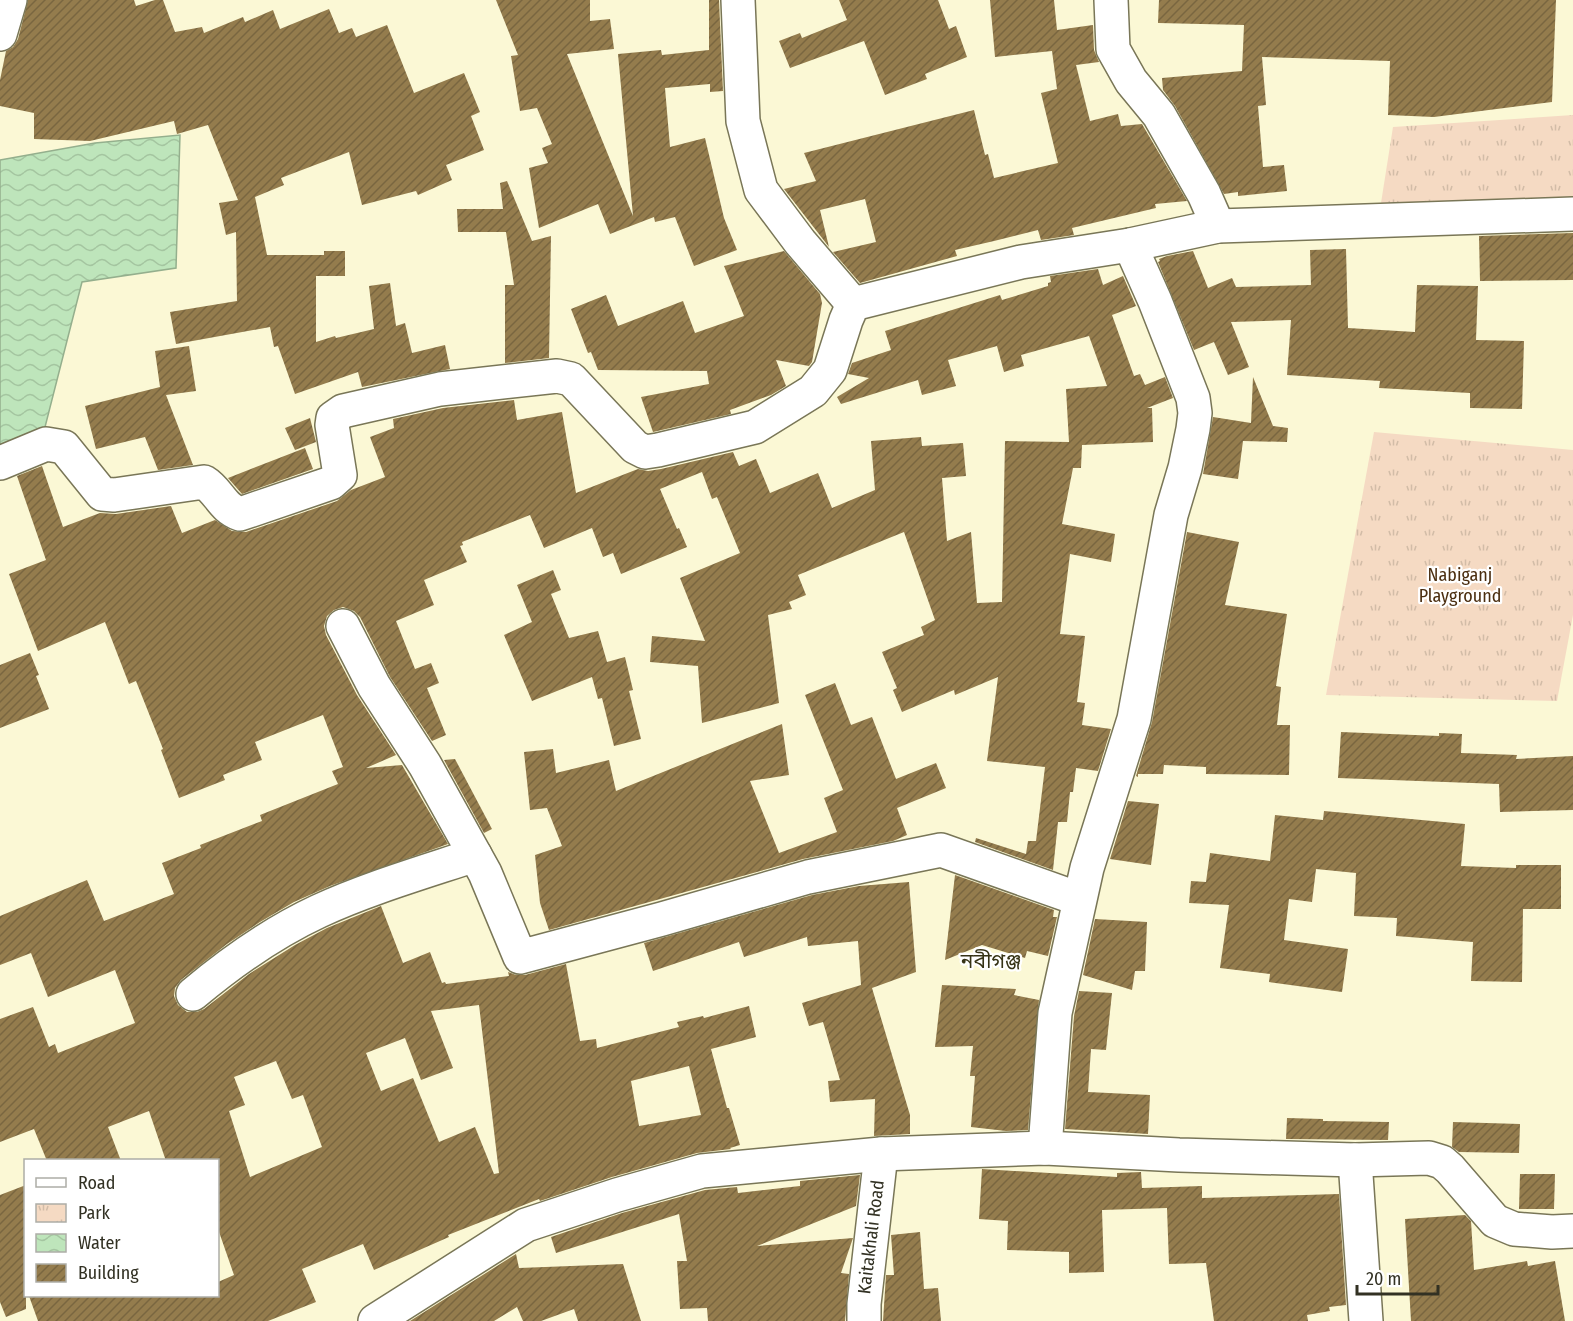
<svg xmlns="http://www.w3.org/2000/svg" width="1573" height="1321" viewBox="0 0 1573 1321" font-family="'Fira Sans Condensed','Noto Sans Bengali',sans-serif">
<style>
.park{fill:url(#park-tufts)}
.water{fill:url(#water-waves);stroke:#94af8d;stroke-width:1.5}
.building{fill:url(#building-hatch);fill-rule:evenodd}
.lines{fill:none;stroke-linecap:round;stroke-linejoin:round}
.minor-casing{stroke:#797657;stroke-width:36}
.major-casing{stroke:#797657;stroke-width:36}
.minor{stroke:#fff;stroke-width:33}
.major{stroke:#fff;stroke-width:33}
.labels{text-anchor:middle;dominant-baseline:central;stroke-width:4.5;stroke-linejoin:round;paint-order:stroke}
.park-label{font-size:18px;fill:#4b2e10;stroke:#fff}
.street-label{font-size:18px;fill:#323123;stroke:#fff}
.quarter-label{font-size:21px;fill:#363316;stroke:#fff}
</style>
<defs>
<pattern id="park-tufts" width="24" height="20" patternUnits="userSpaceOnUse" patternTransform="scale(1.5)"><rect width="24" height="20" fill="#f5dac3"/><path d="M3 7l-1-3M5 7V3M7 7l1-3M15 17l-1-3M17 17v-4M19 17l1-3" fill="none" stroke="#d2bca7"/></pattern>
<pattern id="water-waves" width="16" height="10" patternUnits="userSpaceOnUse" patternTransform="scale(1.5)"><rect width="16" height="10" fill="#bee5bb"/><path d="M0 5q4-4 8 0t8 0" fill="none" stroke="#a4c5a0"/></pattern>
<pattern id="building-hatch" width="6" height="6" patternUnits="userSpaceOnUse" patternTransform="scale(1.5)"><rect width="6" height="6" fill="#947c4d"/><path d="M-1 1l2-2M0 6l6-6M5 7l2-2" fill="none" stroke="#796640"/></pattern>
</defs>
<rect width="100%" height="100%" fill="#fbf8d5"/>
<g class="park">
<path d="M1573,115v86l-192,2 12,-76z"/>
<path d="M1374,432l199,18v165l-16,86 -231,-6z"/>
</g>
<path class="water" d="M180,135l-4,133 -94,14 -38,149 -44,18v-289l95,-17z"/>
<g class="building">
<path d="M28,0h106l2,6 19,-6h8l12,32 27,-5 2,6 39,-16 2,5 28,-12 7,19 49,-20 10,24 13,-5 4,9 31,-12 27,68 50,-20 16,39 -9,4 13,34 -38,15 6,15 -34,15 -2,-4 -54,14 -13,-53 -68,26 3,7 -29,12 12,58h57v-4h21v25h-29v66l19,-6 1,2 38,-9 -5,-43 21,-3 6,43 9,-3 7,30 33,-8 5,24 -88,18 -4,-15 -63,22 -17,-48 -4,1 -4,-20 -94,17 -6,-32 67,-11 -1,-69 -10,3 -7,-32 19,-3 -30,-75 -31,9 -3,-13 -84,20 -56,-2v-26l-34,-7v-26l6,-29 7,-4 5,-8z"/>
<path d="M496,0h94v21l20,-2 4,30 -47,5 66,162 -15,-162 43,-4 1,5 47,-5v-50h10l4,91 -13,1v-8l-45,4 5,59 35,-9 19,80 13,32 -43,16 -19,-49 -20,5 -1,-5 -44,17 -12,-30 -59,24 -10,-60 19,-5 -6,-15 10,-4 -15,-36 -17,3 -9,-55 7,-1z"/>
<path d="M839,0h99l11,29 7,-3 11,31 -42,17 2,5 -42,16 -21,-54 -74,27 -11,-27 21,-8 2,5 45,-18z"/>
<path d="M990,0h64l3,30 36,-5 1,25 5,12 -23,3 14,56 28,-7 3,12 21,-2 45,77 -32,3 1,4 -84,20 2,7 -33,5 -3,-10 -44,11 -39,9 2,6 -97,27 -27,-31 43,-10 -11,-43 -45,11 9,37 -45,-58 32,-8 -12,-28 170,-43 11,45 3,-1 6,24 64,-15 -17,-70 16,-4 -5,-38 -57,6z"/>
<path d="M1159,0h397l-4,102 -118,15 -46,-2 2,-54 -128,-4 4,48 -8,1 5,61 21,-2 3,26 -49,5v-4l-14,2 -49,-88 -12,-16 -1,-12 80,-7 2,-46 -86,-2z"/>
<path d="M507,181l25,60 19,-5 -2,122 -44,5v-78h9l-8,-53h-48l-1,-23h46l-3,-26z"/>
<path d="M1573,233v47l-93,1 -1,-45z"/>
<path d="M1346,249l2,79 67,4 2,-47 61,1 -2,54 48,1 -2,68 -52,-1v-15l-91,-5 1,-7 -93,-6 4,-55 -60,2 18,45 -21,8 -14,-33 -20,8 -36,-88 2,-1 -1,-2 8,-3 26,-5 15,37 24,-10 4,9 75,-2 -1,-35z"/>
<path d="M784,251l36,43 2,9 -10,59 -3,4 -33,-6 10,26 -15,9 -41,15 1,4 -78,18 -12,-35 68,-13 -2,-13 -109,-1 -7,-18 -3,1 -17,-44 35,-14 12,31 65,-25 12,32 49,-17 -20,-50z"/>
<path d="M1098,269l5,16 20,-9 13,30 -24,9 22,61 6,-2 5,11 20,-8 8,21 -26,10h5l1,34 -71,3 -1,23h-8l-11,56 53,10 -4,28 -41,-8 -10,80 25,2 -8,66 8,1 -3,22 29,4 -13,42 -22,-3 -3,24h-3l-3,30h-9l-5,48 -78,-28 1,-4 50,16 2,-13h8l9,-74 -58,-6 11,-84 -43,18 -1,-5 -52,22 -9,-22 4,-2 -15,-36 42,-17 -3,-8 14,-7 -31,-88 -106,43 8,20 -17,7 3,7 -24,6 11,88 -77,20 -4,-57 -48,-4 2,-26 53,5 -25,-63 60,-25 -23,-56 -5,2 -10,-27 -42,17 17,40 2,-1 8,19 -66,27 -8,-21 -10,4 -11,-29 -48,20 -14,-33 -68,27 1,3 -3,1 7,16 -43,18 10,25 -38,16 19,48 16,-6 8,20 -12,5 19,47 -14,6 -42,-64 -30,-60 -6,-6 -11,-4 -9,3 -7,6 -3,10 2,9 31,60 39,60 -30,13 36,-3 46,79 -118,42 -36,16 -34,20 -33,22 -46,36 -6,8 -1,8 4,9 9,7h10l7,-3 45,-35 46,-29 32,-17 54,-22 22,57 27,-11 12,31 3,-1 1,2 63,-8 -1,-4 8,3h9l41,-11 14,77 16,-2 1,9 82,-21 -2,-5 26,-6 1,2 45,-12 7,31 -45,12 16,59h2l11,37 -10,3 1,1 -34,4 -85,24 -72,24 -1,-2 -91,36 1,2 -75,33 -11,-26 -61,25 14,33 -48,19h-230l-9,-25h189v-14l16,-7 -16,-46v-68h-52l-17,-50 -41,16 13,34h-74l-13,-32 -34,13v-123l33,-12 16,40 6,-3 3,9 77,-30 -20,-53 -67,27 -17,-44 -31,12v-49l87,-36 17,41 70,-27 -12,-31 39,-15 -1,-3 62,-24 -2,-6 78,-31 -6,-13 11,-4 -20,-52 -68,27 7,18 -39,15 2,5 -46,18 -18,-48 2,-1 -27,-68 -7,3 -24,-62 -67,29 -29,-77 37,-14 -29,-84 25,-10 21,61 37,-14 16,1 55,-8 11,27 33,-13 17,11 14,1 91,-31 14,-11 34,-13 -15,-40 24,-9 -1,-9 50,-11 71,-8 3,20 45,-8 14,81 62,-24 10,2 13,-2 72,-17 6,14 17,-7 14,34 48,-20 14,35 43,-18 -4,-49 50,-4 1,9 41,-3 3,33 -24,2 5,63 24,-9 6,71 25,-1 3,-161 64,1 -3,-53 41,-3 -18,-50 -68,19 3,11 -20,6 -7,-26 -49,14 8,26 -34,9 -4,-15 -77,24 -4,-7 32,-19 -21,-4 4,-11 39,-13 -6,-19 115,-36 2,5 46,-14v-3l3,-1 -1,-6zM479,1005l20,168 -5,1 -19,-47 -36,15 -26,-64 -32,13 -15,-38 39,-15 16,42 32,-12 -22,-57zM276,1061l16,38 11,-4 19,52 -72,30 -21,-66 16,-6 -11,-28zM689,1066l12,49 -62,11 -8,-45z"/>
<path d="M189,346l7,45 -30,4 27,70 -35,5 -13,-33 -49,12 -11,-43 75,-19 -5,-36z"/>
<path d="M1253,377l20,49 15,2 -1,14 -44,-1 -5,38 -35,-5 10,-57 38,6z"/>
<path d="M310,418l6,24 -21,8 -10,-22z"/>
<path d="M305,448l8,21 -71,25 -14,-16z"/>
<path d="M1187,532l52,10 -14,63 62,9 -11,72 5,1 -4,38h13l-1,50 -83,-1v-7l-42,-2 -1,9h-25v3l-2,-1 16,-54z"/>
<path d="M553,570l8,20 -10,4 18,44 29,-7 9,31 18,-5 8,33 -4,1 12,48 -27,7 -12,-48 -4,1 -6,-22 -60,24 -28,-66 28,-13 -15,-37z"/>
<path d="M30,653l9,22 -3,1 13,33 -49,19v-63z"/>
<path d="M835,683l16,42 21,-8 24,62 40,-16 10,25 -49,20 10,27 -14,6 -90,18 -254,71 -9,-27 -5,-48 27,-9 -15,-38 -17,2 -6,-58 29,-3 3,24 53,-13 7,31 166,-67 7,51 -39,6 29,72 58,-21 -13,-34 19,-8 -38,-95z"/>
<path d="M1341,732l98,4v-3l23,1 -1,19 56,2 -1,4 57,-3v54l-73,2 -1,-28 -161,-6z"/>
<path d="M455,759l37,70 -8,4 -40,-73z"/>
<path d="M1128,801l31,3 -8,61 -41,-6z"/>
<path d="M1324,811l141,13 -4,42 55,2v-3h45v44h-38l-1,73 -51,-1 2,-39 -77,-6 1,-18 -43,-2 2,-43 -40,-4 -4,33 -23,-3 -5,41 64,9 -6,43 -73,-10 1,-8 -50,-6 9,-63 -40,-2 2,-22 15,1 4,-29 60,8 5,-46 48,5z"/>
<path d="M955,875l99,35 -1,7h4l-9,39 -21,-5 -2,7 -43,-13 -37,15z"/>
<path d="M909,882l7,90 -44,16 38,127v19l-36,2 1,-37 -45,3 -2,-21 12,-1 -17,-58 -14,4 -7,-23 59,-18 -3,-44 -50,5 -1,-9 -63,20 -5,-15 -86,29 -9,-28 168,-48 47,-9z"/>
<path d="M1095,919l52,3 -2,49h-10l-3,19 -49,-15z"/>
<path d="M942,985l74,4 -2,6 25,5 -11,130 -22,1 -35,-4 4,-51h-5l3,-30 -38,1z"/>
<path d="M1079,991l33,2 -6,57 -15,-1 -3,43 62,3 -2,39 -83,-5 9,-113z"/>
<path d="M1287,1118l36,1v2l66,1 -1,18 -102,-1z"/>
<path d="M1453,1122l67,2 -1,29 -60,-1 -7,-5z"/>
<path d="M982,1169l135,8v-4l24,-1 1,16 60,-2v12l137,-4 7,111 -17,2 1,4 -23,4 1,6h-94l-8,-58 -37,1 -2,-56 -65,2 2,62 -35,1v-21l-62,-2 1,-29 -29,-2z"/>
<path d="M1520,1174h35l-1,35h-35z"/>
<path d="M860,1175l-4,31 -99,40 96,-8 -12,35 8,1 -4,47h-137l-1,-13 -27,1 -3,-48h10l-8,-47 -123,39 -5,-16 71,-24 83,-23 32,-3 1,6 62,-7v-5z"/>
<path d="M26,1185v124l-20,8 -6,-15v-107z"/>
<path d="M1465,1215l6,6 3,49 53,-9 1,5 27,-5 10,60h-154l-6,-102z"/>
<path d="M920,1232l4,57 14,-1 3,33h-58l3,-46h8l-3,-40z"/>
<path d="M516,1254l3,14 104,-4 18,57h-63l-4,-12 -33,12h-18l-6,-14 -23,14h-84z"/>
</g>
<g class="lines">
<defs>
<g id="minor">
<path d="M738,0l5,121 18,69 39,52 53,62"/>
<path d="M1111,0l2,49 18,32 28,34 45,79 14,32"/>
<path d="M0,463l46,-19 18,3 38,47 12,1 90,-13c15,9 18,26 36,32l91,-31 9,-8 -8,-50 1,-7 10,-7 97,-22 117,-13 14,3 64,68 10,5 13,-2 97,-23 58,-36 17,-21 16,-50 7,-16 168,-42 109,-17 88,-19 355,-12"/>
<path d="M343,626l31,60 51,79 60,108 35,84 142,-38 146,-42 133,-27 138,49"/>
<path d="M193,994c38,-32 81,-62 126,-83 50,-23 105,-39 156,-56"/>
<path d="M1045,1148l10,-135 32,-145 47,-149 37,-204 14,-47 8,-39 2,-16 -2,-15 -38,-97 -25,-56"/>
<path d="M1355,1160l11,161"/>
<path d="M864,1321v-17l17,-150"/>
</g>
<g id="major">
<path d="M0,34l10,-34"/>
<path d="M375,1321l151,-96 91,-30 85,-24 179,-17 164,-6 134,7 176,5 74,-2 13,4 8,7 45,52 19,8 38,3 21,-1"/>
</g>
</defs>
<use href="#minor" class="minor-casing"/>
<use href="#major" class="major-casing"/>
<use href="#minor" class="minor"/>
<use href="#major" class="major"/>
</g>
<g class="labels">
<g class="park-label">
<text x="1460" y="575">Nabiganj<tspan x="1460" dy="21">Playground</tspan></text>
</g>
<g class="street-label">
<text transform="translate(871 1237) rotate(-83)">Kaitakhali Road</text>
</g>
<g class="quarter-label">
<text x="991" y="961">নবীগঞ্জ</text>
</g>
</g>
<rect x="24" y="1159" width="195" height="138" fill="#ffffff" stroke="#adada7" stroke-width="1.5"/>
<rect x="36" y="1178" width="30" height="9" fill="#ffffff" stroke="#adada7" stroke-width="1.5"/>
<text x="78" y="1189" font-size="18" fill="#323123">Road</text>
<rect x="36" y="1204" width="30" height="18" fill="url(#park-tufts)" stroke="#adada7" stroke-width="1.5"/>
<text x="78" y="1219" font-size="18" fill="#323123">Park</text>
<rect x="36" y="1234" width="30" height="18" fill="url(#water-waves)" stroke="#adada7" stroke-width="1.5"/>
<text x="78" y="1249" font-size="18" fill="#323123">Water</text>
<rect x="36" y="1264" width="30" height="18" fill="url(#building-hatch)" stroke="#adada7" stroke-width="1.5"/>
<text x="78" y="1279" font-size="18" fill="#323123">Building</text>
<path d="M1357 1285v9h81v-9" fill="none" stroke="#323123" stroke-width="3"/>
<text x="1366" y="1285" font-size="18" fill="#323123" stroke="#ffffff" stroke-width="4.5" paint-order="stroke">20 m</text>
</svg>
